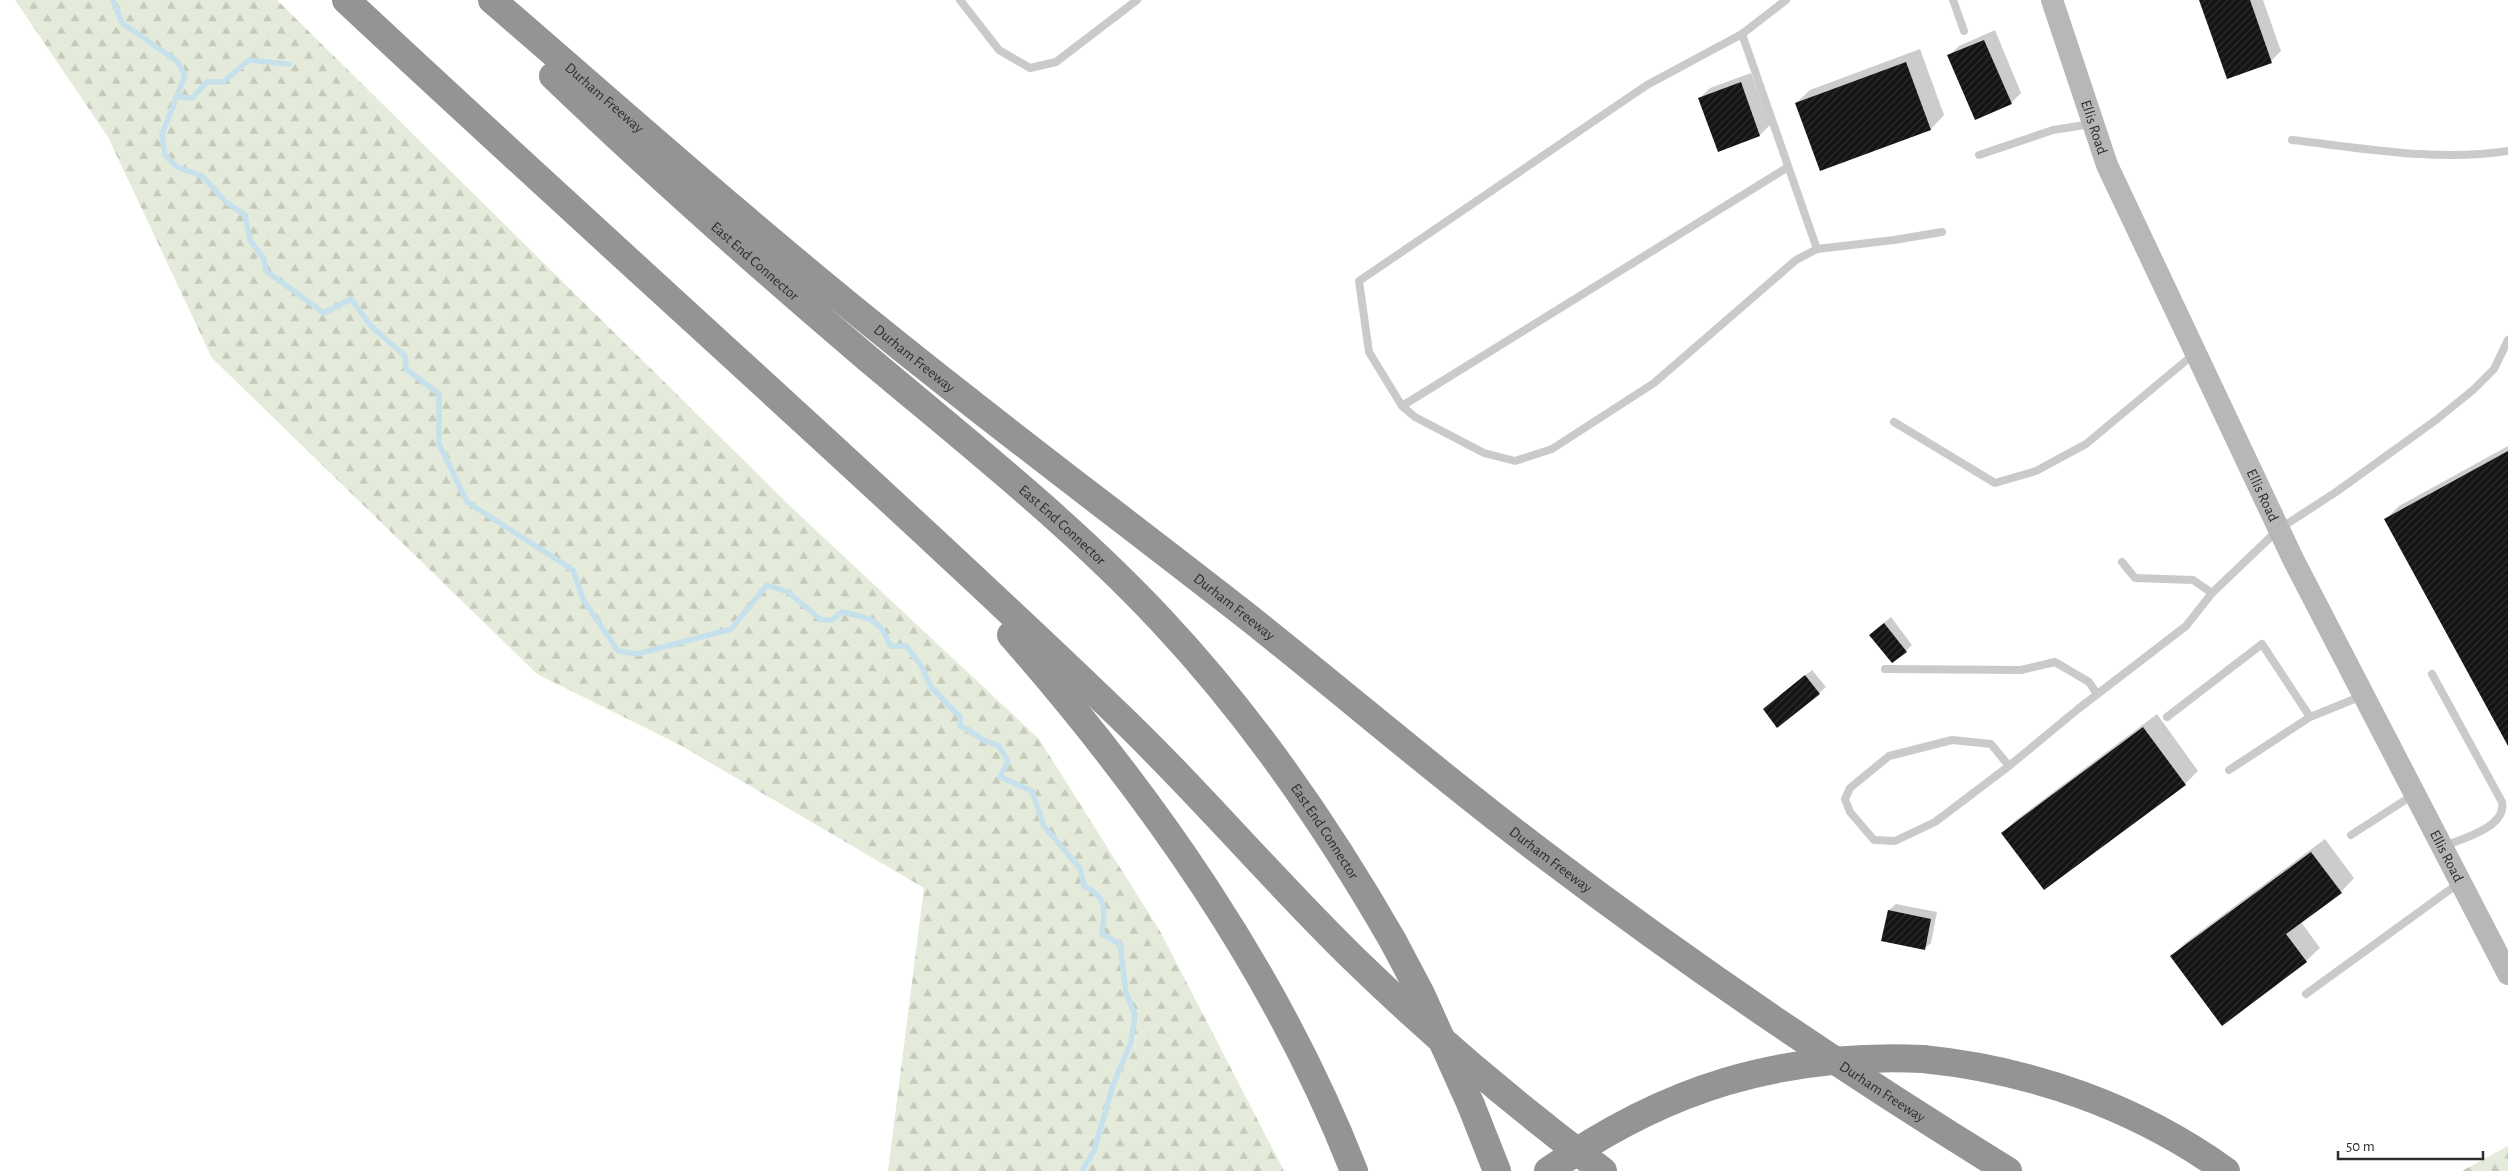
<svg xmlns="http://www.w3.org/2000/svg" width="2508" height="1171" viewBox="0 0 2508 1171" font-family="'Alegreya Sans',sans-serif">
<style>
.forest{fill:url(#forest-firs)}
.shadow{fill:#0003}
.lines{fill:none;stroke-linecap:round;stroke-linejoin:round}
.stream{stroke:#c6e1eb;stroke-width:5.5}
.building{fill:url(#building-hatch)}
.lane{stroke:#cacaca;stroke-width:8}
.secondary{stroke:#b7b7b7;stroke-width:22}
.highway{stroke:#949494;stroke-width:28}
.highway-bridge{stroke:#949494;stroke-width:28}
.labels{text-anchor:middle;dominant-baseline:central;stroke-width:5;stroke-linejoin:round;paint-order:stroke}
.street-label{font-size:15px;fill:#2d2d2d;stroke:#fff}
</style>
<defs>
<pattern id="forest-firs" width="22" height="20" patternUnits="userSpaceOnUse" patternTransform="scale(1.25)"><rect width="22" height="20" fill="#e5ebda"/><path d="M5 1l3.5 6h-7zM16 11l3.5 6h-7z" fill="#c5cabb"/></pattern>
<pattern id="building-hatch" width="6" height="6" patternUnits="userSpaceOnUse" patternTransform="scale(1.25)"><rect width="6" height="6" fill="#141414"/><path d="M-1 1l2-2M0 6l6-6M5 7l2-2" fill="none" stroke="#2e2e2e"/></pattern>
</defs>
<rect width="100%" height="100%" fill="#fff"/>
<g class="forest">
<path d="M15,0h262l514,507 248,232 121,192 124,240h-396l36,-283 -244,-143 -143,-71 -325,-316 -104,-221z"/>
<path d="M2508,1146v25h-46z"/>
</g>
<g class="shadow">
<path d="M2200,0h63l18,51 -10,10z"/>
<path d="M1995,30l26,63 -10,10 -62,-47 10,-10z"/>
<path d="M1920,49l24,66 -13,14 -110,41 -25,-67 14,-13z"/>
<path d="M1751,73l19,52 -10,10 -60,-37 10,-10z"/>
<path d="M2508,446v298l-123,-224 14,-14z"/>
<path d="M1891,617l21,28 -6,6 -36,-16z"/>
<path d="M1812,670l14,17 -7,6 -55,16z"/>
<path d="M2157,714l41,57 -13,13 -182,49 13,-13z"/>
<path d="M2325,839l29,39 -13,14 -40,30 19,26 -14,13 -84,63 -50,-67 13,-14z"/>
<path d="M1896,904l41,8 -6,31 -7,6 -42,-9 7,-30z"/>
</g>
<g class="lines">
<g class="stream">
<path d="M113,0l9,23 56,39 7,14 -23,58 3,21 12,12 25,9 24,26 19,13 5,25 14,19 2,12 58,42 27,-14 20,27 34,30 1,13 33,25v50l28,58 106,68 10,29 35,52 19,3 94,-25 36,-44 21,7 33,28h11l10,-8c24,5 40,7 48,34h16l16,21 9,20 29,30v9c17,7 18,15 38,19l10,16 -8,16 32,14 12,35 36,42 4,18c24,11 21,25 18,48l18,10 6,48 9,23 -4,27 -18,43 -19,66 -12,20"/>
<path d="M176,97l16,1 15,-16h16l26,-22 40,4"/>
</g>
</g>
<g class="building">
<path d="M2199,0h51l22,63 -45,16z"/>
<path d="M1984,40l28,64 -37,16 -28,-65z"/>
<path d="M1906,62l25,68 -111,41 -25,-68z"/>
<path d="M1741,82l19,54 -42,16 -20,-54z"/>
<path d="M2508,451v295l-124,-227z"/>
<path d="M1884,623l23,29 -15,11 -23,-28z"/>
<path d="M1805,675l15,19 -43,34 -14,-19z"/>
<path d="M2143,727l43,58 -142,105 -43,-57z"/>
<path d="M2311,852l31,41 -56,41 21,28 -85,64 -52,-70z"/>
<path d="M1888,910l43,9 -6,31 -44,-9z"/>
</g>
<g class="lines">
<g class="lane">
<path d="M960,0l39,50 31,18 26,-6 81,-62"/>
<path d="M1786,0l-44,34 -95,51 -288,196 10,71 33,54 13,11 69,36 31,8 37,-12 102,-66 142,-123 21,-11 77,-9 48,-8"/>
<path d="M1953,0l11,31"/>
<path d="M1742,34l75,215"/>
<path d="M2292,140c71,8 144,22 216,11"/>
<path d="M1979,155l74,-25 38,-6"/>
<path d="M1402,406l386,-239"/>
<path d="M1894,422l101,61 41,-12 50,-27 108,-90"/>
<path d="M2122,562l13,16 58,2 19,13"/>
<path d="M1885,669l136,1 34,-8 34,20 8,12"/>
<path d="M2432,674l70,128c5,25 -40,37 -58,44"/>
<path d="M2167,717l95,-73 48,73 52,-21"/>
<path d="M2009,766l-18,-22 -39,-4 -63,16 -39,32 -5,11 5,13 24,28 21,1 40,-19 74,-56 69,-57 108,-83 26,-33 67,-64 57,-37 100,-72 37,-30 21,-21 14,-29"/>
<path d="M2229,770l81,-53"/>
<path d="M2351,835l62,-40"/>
<path d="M2306,994l153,-111"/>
</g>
<path class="secondary" id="s1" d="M2052,0l55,165 186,394 215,415"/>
<g class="highway">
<path d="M346,0c252,236 511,465 761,704 86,81 162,172 246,254 79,77 162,147 250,213"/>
<path id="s2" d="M492,0c131,113 261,229 396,337 120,97 244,189 365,284 98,78 193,160 293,235 149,113 303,217 462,315"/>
<path id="s3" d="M553,76c101,97 206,190 313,281 101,85 205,167 295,263 91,97 166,206 232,321"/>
<path d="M1011,635c140,160 265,337 343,536"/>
<path d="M1923,1059c109,11 214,48 303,112"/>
<path d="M1471,1105l26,66"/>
</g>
<g class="highway-bridge">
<path d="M1393,941l28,53 50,111"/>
<path d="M1548,1171c117,-83 232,-118 375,-112"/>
</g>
</g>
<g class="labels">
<g class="street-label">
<text stroke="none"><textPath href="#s2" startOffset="149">Durham Freeway</textPath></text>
<text stroke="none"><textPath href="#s1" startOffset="134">Ellis Road</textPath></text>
<text stroke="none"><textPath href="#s3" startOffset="274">East End Connector</textPath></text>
<text stroke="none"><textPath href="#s2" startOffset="554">Durham Freeway</textPath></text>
<text stroke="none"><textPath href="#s1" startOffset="539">Ellis Road</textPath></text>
<text stroke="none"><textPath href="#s3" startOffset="679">East End Connector</textPath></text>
<text stroke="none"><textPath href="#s2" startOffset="959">Durham Freeway</textPath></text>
<text stroke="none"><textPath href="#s3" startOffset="1084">East End Connector</textPath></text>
<text stroke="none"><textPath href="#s1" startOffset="944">Ellis Road</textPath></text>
<text stroke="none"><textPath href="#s2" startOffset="1364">Durham Freeway</textPath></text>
<text stroke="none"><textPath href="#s2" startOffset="1769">Durham Freeway</textPath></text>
</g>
</g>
<path d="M2338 1151v8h145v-8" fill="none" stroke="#2d2d2d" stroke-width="2.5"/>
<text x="2346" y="1151" font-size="15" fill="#2d2d2d" stroke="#ffffff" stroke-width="4" paint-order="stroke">50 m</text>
</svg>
